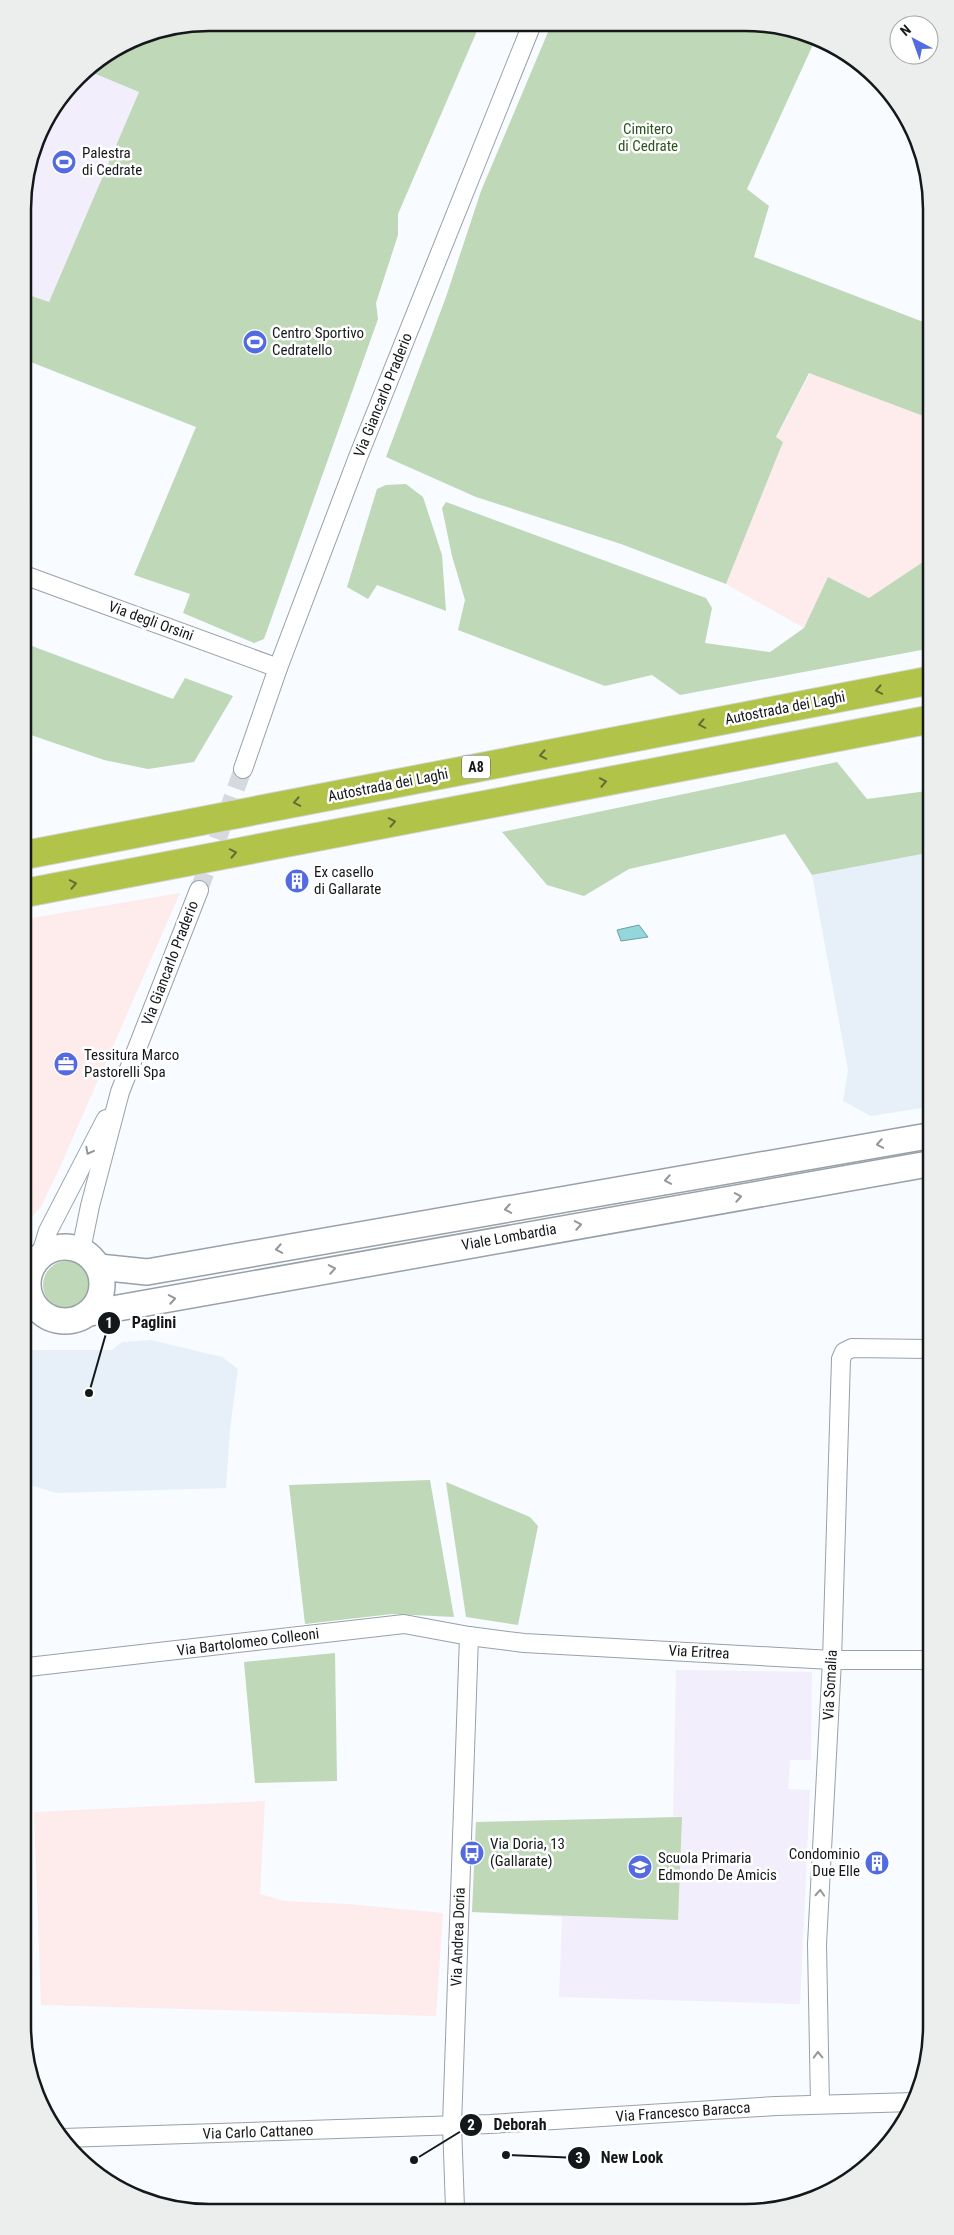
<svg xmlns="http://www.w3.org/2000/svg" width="954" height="2235" viewBox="0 0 954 2235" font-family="'Roboto Condensed',sans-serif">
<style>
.built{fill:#e7f0f8}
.industrial{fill:#fdeceb}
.education{fill:#f2eefc}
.green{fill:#bfd8b8}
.water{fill:#94d7da;stroke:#6e9ea1}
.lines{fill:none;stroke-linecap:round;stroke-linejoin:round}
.minor-tunnel{stroke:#d6d9dd;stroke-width:18;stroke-dasharray:18 9;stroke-linecap:butt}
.minor-casing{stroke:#98a1a8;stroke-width:20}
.secondary-casing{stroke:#98a1a8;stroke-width:28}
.motorway-casing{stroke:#d5d5d6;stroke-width:30}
.minor{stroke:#fff;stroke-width:18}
.secondary{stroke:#fff;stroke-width:25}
.motorway{stroke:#b2c34a;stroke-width:28}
.oneway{stroke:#646e32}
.oneway2{stroke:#969798}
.labels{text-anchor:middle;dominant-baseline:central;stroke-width:5;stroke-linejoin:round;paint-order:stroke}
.shield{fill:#fff;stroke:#5b5d5f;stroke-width:1}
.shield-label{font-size:14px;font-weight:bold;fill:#15181b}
.park-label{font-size:15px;fill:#29541d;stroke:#fff}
.poi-label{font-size:15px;fill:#15181b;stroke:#fff;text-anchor:start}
.street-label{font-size:15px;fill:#15181b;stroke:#fff}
.rim{fill:none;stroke:#15181b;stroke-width:2.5}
.leader{fill:none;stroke:#15181b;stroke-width:2}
.callout-dot{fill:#15181b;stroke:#fff;stroke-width:2}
.mark-label{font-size:15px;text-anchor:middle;font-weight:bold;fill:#fff}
.callout-label{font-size:16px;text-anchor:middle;font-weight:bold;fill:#15181b;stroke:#fff;stroke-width:5;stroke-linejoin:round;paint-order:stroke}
</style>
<rect width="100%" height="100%" fill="#f8fbff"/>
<g class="built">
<path d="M927,853l1,254 -57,9 -28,-15 5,-31 -36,-195z"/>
<path d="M151,1340l71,17 16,12 -8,60 -4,59 -170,5 -29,-9v-134h85l10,-8z"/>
</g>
<g class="industrial">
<path d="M810,373l116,44v146l-3,-1 -54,36 -41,-21 -24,51 -78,-44 57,-142 -7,-4z"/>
<path d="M180,893l-120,274 -19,40 -15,16 -1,-304z"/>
<path d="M265,1801l-5,93 25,7 63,3 95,9 -7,103 -395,-11 -7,-193z"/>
</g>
<g class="education">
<path d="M86,70l53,22 -90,211 -26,-10v-96l19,-70z"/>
<path d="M676,1670l136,2 -1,88h-21l-2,29 22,1 -10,214 -241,-7 3,-80 -90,-5 4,-90 197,-5z"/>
</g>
<g class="green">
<path d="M210,23l270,1 -82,190v21l-22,68 2,16 -114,320 -10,4 -71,-30 7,-19 -56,-19 62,-148 -173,-68v-66l26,9 90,-210 -53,-22 52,-33z"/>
<path d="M551,25l230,1 35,12 -69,151 22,17 -15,51 172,66v94l-117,-44 -33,64 7,5 -57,142 -105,-40 -145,-47 -90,-40 60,-160 35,-106z"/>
<path d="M406,484l17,13 19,58 4,56 -69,-26 -9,14 -21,-12 30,-98 9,-4z"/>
<path d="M446,502l260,96 6,10 -7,35 65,9 34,-24 24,-51 41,21 54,-36 3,1 1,86 -247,46 -28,-20 -47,11 -147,-56 7,-30 -13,-44 -10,-48z"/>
<path d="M24,643l149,56 12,-21 48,18 -39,66 -46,7 -44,-9 -79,-27z"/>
<path d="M837,762l30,37 60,-8v62l-115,22 -27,-41 -156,35 -45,27 -37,-11 -45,-53z"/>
<circle cx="67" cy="1285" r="24"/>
<path d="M430,1480l24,137 -62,-3 -87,10 -16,-139z"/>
<path d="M446,1482l84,35 8,9 -20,99 -52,-8z"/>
<path d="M335,1653l2,128 -82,2 -11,-121z"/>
<path d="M682,1817l-4,103 -206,-8 4,-90z"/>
</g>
<path class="water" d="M639,925l9,12 -27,4 -4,-11z"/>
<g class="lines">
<path class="minor-tunnel" d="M199,890l44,-121"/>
<defs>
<g id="minor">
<path d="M24,575l254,93"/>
<path d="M243,769l35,-101 80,-211 174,-433"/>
<path d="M81,1250l9,-44 30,-114 79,-202"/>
<path d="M40,1257l8,-26 58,-112"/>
<path d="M28,1667l376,-43 65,12 55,7 308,17h98"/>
<path d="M820,2104l-3,-160 15,-284 9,-301 3,-7 8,-4 77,1"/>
<path d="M63,2138l427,-14 286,-18 138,-4"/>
<path d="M455,2208l-3,-83 17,-489"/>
</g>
<g id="secondary">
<circle cx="65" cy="1284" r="37"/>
<path d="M99,1267l48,5 781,-136"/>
<path d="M90,1313l838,-149"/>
</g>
<g id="motorway">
<path d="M25,855l902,-174"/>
<path d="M25,893l902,-173"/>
</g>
</defs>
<use href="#minor" class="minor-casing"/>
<use href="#secondary" class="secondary-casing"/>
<use href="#motorway" class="motorway-casing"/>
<use href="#minor" class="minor"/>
<use href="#secondary" class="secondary"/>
<use href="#motorway" class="motorway"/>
</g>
<defs><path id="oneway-chevron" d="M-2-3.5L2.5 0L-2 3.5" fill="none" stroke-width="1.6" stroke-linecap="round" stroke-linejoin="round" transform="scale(1.25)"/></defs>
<g class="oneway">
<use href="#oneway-chevron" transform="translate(879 690) rotate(169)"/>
<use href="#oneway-chevron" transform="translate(702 724) rotate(169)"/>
<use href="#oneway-chevron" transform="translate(543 755) rotate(169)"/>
<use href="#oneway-chevron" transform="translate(603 782) rotate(-11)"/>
<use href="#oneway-chevron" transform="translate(297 802) rotate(169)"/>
<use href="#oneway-chevron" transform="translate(392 822) rotate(-11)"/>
<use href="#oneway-chevron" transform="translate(233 853) rotate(-11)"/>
<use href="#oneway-chevron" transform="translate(73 884) rotate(-11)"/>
</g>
<g class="oneway2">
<use href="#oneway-chevron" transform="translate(880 1144) rotate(170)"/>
<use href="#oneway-chevron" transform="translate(89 1151) rotate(118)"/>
<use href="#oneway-chevron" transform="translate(668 1180) rotate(170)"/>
<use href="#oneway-chevron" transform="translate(738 1197) rotate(-10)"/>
<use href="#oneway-chevron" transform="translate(508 1209) rotate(170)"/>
<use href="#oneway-chevron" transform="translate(578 1225) rotate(-10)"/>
<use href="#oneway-chevron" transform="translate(279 1249) rotate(170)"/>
<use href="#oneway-chevron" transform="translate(332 1269) rotate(-10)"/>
<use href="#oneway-chevron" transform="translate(172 1299) rotate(-10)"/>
<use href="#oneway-chevron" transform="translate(820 1893) rotate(-87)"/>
<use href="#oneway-chevron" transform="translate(818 2055) rotate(-91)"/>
</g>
<defs>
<symbol id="stadium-disc" viewBox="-11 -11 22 22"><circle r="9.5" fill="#546ae0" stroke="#fff"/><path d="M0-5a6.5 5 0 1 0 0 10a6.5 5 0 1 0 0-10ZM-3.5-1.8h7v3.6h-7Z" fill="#fff"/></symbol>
<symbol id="building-disc" viewBox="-11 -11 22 22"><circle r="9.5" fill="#546ae0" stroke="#fff"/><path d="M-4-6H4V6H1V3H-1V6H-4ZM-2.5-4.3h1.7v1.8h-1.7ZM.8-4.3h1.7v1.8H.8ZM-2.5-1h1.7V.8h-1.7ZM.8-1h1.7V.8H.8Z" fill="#fff"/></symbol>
<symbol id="office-disc" viewBox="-11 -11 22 22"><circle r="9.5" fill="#546ae0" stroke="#fff"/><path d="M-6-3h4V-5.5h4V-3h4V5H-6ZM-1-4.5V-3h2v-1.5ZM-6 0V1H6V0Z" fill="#fff"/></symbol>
<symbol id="bus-disc" viewBox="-11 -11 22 22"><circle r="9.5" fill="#546ae0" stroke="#fff"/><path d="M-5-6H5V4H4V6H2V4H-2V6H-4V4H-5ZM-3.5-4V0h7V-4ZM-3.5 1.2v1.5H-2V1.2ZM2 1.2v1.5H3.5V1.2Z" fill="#fff"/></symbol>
<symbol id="school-disc" viewBox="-11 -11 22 22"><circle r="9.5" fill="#546ae0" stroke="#fff"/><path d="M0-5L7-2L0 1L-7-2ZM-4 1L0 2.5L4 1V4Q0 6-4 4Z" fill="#fff"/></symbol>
</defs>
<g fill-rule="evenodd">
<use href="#stadium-disc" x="50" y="148" width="28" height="28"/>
<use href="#stadium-disc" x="241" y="328" width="28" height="28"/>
<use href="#building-disc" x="283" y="867" width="28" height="28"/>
<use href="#office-disc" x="52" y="1050" width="28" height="28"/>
<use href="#bus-disc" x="458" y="1839" width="28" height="28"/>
<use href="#building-disc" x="863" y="1849" width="28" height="28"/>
<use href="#school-disc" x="626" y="1853" width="28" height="28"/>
</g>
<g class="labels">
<rect class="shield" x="462" y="755.5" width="28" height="23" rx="4"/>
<g class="shield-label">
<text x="476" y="767">A8</text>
</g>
<g class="park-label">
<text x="648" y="129">Cimitero<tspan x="648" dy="17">di Cedrate</tspan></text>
</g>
<g class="poi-label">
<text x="82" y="153">Palestra<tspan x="82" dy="17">di Cedrate</tspan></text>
<text x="272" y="333">Centro Sportivo<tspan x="272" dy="17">Cedratello</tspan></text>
<text x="314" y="872">Ex casello<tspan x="314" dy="17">di Gallarate</tspan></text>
<text x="84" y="1055">Tessitura Marco<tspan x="84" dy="17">Pastorelli Spa</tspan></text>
<text x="490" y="1844">Via Doria, 13<tspan x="490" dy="17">(Gallarate)</tspan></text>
<text x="860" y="1854" text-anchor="end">Condominio<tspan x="860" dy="17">Due Elle</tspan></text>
<text x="658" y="1858">Scuola Primaria<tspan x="658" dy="17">Edmondo De Amicis</tspan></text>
</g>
<g class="street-label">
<text transform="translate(383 395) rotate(-68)">Via Giancarlo Praderio</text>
<text transform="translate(151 621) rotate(20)">Via degli Orsini</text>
<text transform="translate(785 708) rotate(-11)">Autostrada dei Laghi</text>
<text transform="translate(388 785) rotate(-11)">Autostrada dei Laghi</text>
<text transform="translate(170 963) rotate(-69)">Via Giancarlo Praderio</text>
<text transform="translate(509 1237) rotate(-10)">Viale Lombardia</text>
<text transform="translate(248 1642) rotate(-7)">Via Bartolomeo Colleoni</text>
<text transform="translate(699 1652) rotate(3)">Via Eritrea</text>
<text transform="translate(830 1685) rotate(-87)">Via Somalia</text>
<text transform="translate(458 1937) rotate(-88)">Via Andrea Doria</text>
<text transform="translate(683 2112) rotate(-4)">Via Francesco Baracca</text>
<text transform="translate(258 2132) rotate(-2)">Via Carlo Cattaneo</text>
</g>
</g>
<path d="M0 0H954V2235H0ZM209 31H745A178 178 0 0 1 923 209V2026A178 178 0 0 1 745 2204H209A178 178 0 0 1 31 2026V209A178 178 0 0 1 209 31Z" fill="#eceded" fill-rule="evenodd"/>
<path class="rim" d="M209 31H745A178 178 0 0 1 923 209V2026A178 178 0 0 1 745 2204H209A178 178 0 0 1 31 2026V209A178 178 0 0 1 209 31Z"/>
<path class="leader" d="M89 1393L109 1323M414 2160L471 2125M506 2155L579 2158"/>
<g class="callout-dot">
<circle cx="89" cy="1393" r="5"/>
<circle cx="414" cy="2160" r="5"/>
<circle cx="506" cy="2155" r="5"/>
<circle cx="109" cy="1323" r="12"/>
<circle cx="471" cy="2125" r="12"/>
<circle cx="579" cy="2158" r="12"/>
</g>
<g class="mark-label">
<text x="109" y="1328">1</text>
<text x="471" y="2130">2</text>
<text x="579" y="2163">3</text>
</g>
<g class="callout-label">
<text x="154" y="1328">Paglini</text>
<text x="520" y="2130">Deborah</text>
<text x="632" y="2163">New Look</text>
</g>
<g transform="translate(914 40) rotate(319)"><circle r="24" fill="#ffffff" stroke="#a1a3a4"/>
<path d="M0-4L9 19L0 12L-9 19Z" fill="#546ae0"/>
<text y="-8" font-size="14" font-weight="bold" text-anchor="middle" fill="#15181b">N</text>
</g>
</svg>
